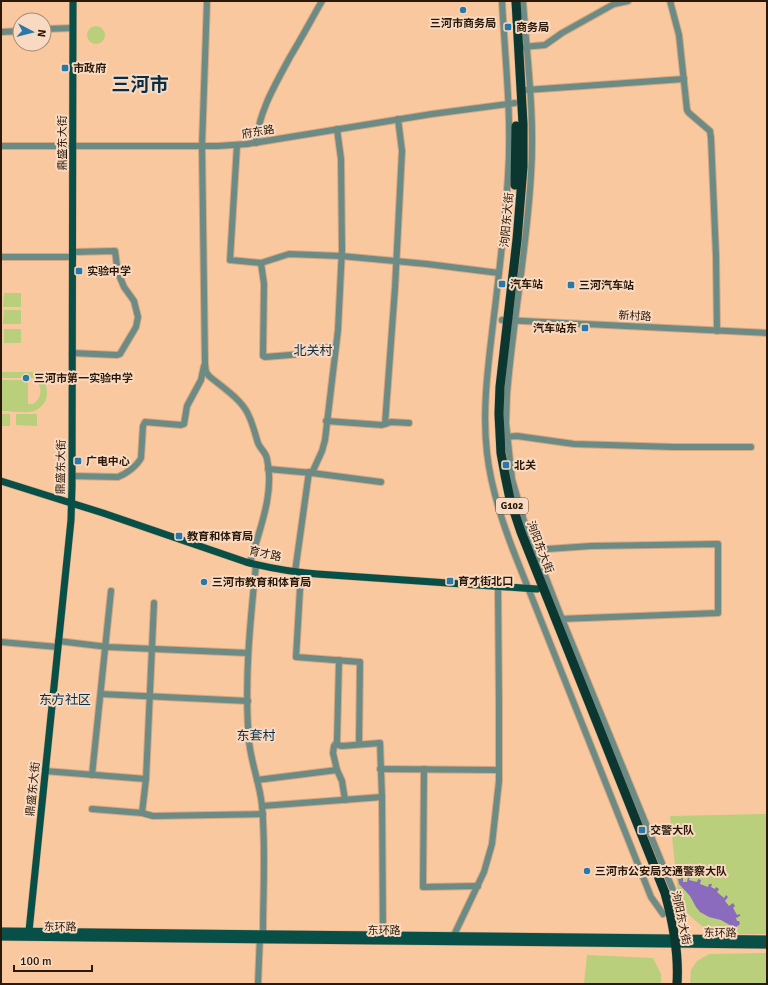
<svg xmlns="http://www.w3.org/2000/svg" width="768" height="985" viewBox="0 0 768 985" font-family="Signika,'Noto Sans SC',sans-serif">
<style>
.green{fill:#b9cf7b}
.water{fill:#8b6bbd}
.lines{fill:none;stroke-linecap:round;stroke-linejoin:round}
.minor-casing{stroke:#d5a883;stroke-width:8}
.major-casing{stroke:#d5a883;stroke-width:8}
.highway-casing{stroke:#d5a883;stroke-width:10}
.minor{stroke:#6d8b85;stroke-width:6}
.major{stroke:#085047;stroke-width:7}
.highway{stroke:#0c3730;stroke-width:9}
.poi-dot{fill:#2978a9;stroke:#f8d9c1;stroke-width:1.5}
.labels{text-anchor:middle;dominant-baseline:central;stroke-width:4;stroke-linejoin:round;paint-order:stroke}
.shield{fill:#f8d9c1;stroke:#685240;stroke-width:1}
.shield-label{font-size:10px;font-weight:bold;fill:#2a1808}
.poi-label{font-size:11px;font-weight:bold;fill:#2a1808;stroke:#f8d9c1;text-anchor:start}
.street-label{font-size:11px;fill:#2a1808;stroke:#f8d9c1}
.quarter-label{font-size:13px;fill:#072e46;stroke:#f8d9c1}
.town-label{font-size:19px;font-weight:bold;fill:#072e46;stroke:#f8d9c1}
</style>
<rect width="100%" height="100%" fill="#fac89e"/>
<g class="green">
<circle cx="96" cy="35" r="9"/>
<path d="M4,293h17v14h-18z"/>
<path d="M4,310h17v14h-18z"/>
<rect x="4" y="329" width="17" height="14"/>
<path d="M1,372h33c15,7 19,30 2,38 -7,4 -26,1 -35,1v-7h32c10,-6 10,-19 0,-26h-32z"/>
<rect x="1" y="380" width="27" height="24"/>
<rect x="1" y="414" width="9" height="12"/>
<path d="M16,414h21v12l-21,-1z"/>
<path d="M767,814v120c-16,0 -45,1 -60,-5 -7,-3 -23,-18 -28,-25l-9,-88z"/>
<path d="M767,953v31h-77l1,-14 6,-9 12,-7z"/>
<path d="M587,955l66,3 8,16v10h-77z"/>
</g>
<path class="water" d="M681,877h2v5h4l1,-5h2l-1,3 8,2 1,-3 3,1 -1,4 8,3 1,-3h3l-1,3 4,2 1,-2 3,2 -2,3 7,6 2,-3 2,2 -3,4 4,5 4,-3 2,3 -2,2 4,7 3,-1v2l-4,2 1,3h2l1,3 -5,4 -14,-8 -12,-3 -9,-5 -4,-5 -6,-11 -11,-12 -1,-5h3z"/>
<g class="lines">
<defs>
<g id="minor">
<path d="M207,1l-5,145 3,218 1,8 3,4c13,11 32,23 39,38 5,10 7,20 10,29 2,6 8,9 9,16 8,34 -8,72 -17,104"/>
<path d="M502,1c3,58 10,117 6,175 -3,50 -9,99 -15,148 -5,43 -11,86 -6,129 4,36 15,69 28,102l136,342 12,17"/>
<path d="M523,1c4,57 12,115 8,173 -4,74 -18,146 -24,220l-1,29 4,38 2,18 12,42 36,93 117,286 -5,19"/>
<path d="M670,1l9,34 8,75 2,3 21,18 1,7 5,118 1,75"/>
<path d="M44,29l29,-1"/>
<path d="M1,32l19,-1"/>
<path d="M523,47l22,-2 17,-12 52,-29 14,-3"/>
<path d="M526,90l158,-11"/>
<path d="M256,143c3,-32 19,-58 34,-86 11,-18 21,-37 32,-56"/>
<path d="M237,145l-7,115 31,3 28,-9 52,2 86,8 72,9"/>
<path d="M1,146h217l29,-2 185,-30 83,-11"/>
<path d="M1,257h72"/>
<path d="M261,263l3,21 -1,72 2,1 37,-3 16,-6 17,-1"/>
<path d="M502,320l265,13"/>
<path d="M72,353l45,2 3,-1 16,-27 2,-10 -4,-16 -10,-14 -5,-12 -2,-9 -2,-15 -42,1"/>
<path d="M326,421l56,4 9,-3 18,1"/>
<path d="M385,424l10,-136 7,-137 -4,-32"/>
<path d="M504,437l13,-1 57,8 100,3h77"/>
<path d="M268,469l44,4 69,9"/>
<path d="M312,473l10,-22 3,-11 13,-110 4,-81 -1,-90 -4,-30"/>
<path d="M72,476l46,1c8,-3 19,-11 23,-19l2,-32 2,-4 36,3 3,-1 3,-18 14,-26 3,-14"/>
<path d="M533,550l58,-4 127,-2v69l-159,6"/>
<path d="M256,565c-6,58 -12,117 -7,176 2,22 11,43 13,65 4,43 1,85 1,128"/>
<path d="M295,572l14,-100"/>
<path d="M301,572l-5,85 64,5 -1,82"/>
<path d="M58,641l50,6 140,6"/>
<path d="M1,642l57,5"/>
<path d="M339,660l-2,82 1,3 4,1 38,-3 2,54 1,138"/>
<path d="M101,694l147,7"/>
<path d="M337,742l-3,4 -1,7 4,17 5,11 3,19"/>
<path d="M380,769l119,1"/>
<path d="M424,769l-1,118 55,-1"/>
<path d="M45,771l101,8"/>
<path d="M92,775l19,-184"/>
<path d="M257,780l80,-10"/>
<path d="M262,806l120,-9"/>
<path d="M92,809l50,4 11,3 110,-2"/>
<path d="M142,813l4,-34 8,-176"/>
<path d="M454,935l30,-63 8,-28 7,-63v-76l-1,-118"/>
<path d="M258,984l2,-49"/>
</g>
<g id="major">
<path d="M1,481l102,32 143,49c23,6 47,10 71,12l220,15"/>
<path d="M1,931l766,8"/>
<path d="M29,931l42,-411 1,-34 1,-485"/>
<path d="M1,937l766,8"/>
</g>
<g id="highway">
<path d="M516,1l7,123v43l-6,73 -17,147 -1,27 2,39 4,22 5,24 11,33 144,361c8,29 14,61 12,91"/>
<path d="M515,185l1,-59"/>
</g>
</defs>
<use href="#minor" class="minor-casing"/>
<use href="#major" class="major-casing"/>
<use href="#highway" class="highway-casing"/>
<use href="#minor" class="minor"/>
<use href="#major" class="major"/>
<use href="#highway" class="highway"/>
</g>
<g class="poi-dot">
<circle cx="463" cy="10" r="4"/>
<rect x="504" y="23" width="8" height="8" rx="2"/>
<rect x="61" y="64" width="8" height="8" rx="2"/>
<rect x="75" y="267" width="8" height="8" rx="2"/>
<rect x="498" y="280" width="8" height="8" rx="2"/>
<rect x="567" y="281" width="8" height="8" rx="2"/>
<rect x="581" y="324" width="8" height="8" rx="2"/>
<circle cx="26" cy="378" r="4"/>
<rect x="74" y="457" width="8" height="8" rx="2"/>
<rect x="502" y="461" width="8" height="8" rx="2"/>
<rect x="175" y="532" width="8" height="8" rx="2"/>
<rect x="446" y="577" width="8" height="8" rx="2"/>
<circle cx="204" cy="582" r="4"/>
<rect x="638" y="826" width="8" height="8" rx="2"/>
<circle cx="587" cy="871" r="4"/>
</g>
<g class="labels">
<rect class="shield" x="496" y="498" width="32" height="16" rx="3"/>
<g class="shield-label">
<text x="512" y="506">G102</text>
</g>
<g class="poi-label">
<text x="463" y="23" text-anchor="middle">三河市商务局</text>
<text x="516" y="27">商务局</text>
<text x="73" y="68">市政府</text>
<text x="87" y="271">实验中学</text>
<text x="510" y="284">汽车站</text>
<text x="579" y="285">三河汽车站</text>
<text x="577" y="328" text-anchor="end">汽车站东</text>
<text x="34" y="378">三河市第一实验中学</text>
<text x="86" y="461">广电中心</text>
<text x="514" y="465">北关</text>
<text x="187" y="536">教育和体育局</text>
<text x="458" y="581">育才街北口</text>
<text x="212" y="582">三河市教育和体育局</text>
<text x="650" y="830">交警大队</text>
<text x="595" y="871">三河市公安局交通警察大队</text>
</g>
<g class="street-label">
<text transform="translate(258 132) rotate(-9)">府东路</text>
<text transform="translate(62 143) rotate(-90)">鼎盛东大街</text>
<text transform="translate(507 220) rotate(-85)">泃阳东大街</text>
<text transform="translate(635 316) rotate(3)">新村路</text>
<text transform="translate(61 467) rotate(-89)">鼎盛东大街</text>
<text transform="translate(540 547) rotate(69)">泃阳东大街</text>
<text transform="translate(265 554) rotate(12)">育才路</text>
<text transform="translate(33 789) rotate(-84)">鼎盛东大街</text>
<text transform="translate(681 918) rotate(78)">泃阳东大街</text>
<text transform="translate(60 927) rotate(1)">东环路</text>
<text x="384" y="930">东环路</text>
<text transform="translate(720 933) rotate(1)">东环路</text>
</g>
<g class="quarter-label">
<text x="313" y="351">北关村</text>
<text x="65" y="700">东方社区</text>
<text x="256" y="736">东套村</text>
</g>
<g class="town-label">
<text x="140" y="85">三河市</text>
</g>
</g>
<rect width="768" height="985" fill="none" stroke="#2a1808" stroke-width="4"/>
<g transform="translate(32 32) rotate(97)"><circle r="19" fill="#f8d9c1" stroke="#a68c77"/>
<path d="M0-3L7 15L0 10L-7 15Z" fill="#2978a9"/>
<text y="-6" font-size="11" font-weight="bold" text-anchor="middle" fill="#2a1808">N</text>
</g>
<path d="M14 965v6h78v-6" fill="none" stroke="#2a1808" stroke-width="2"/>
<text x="20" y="965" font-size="12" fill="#2a1808" stroke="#f8d9c1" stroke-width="3" paint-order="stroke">100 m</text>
</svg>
